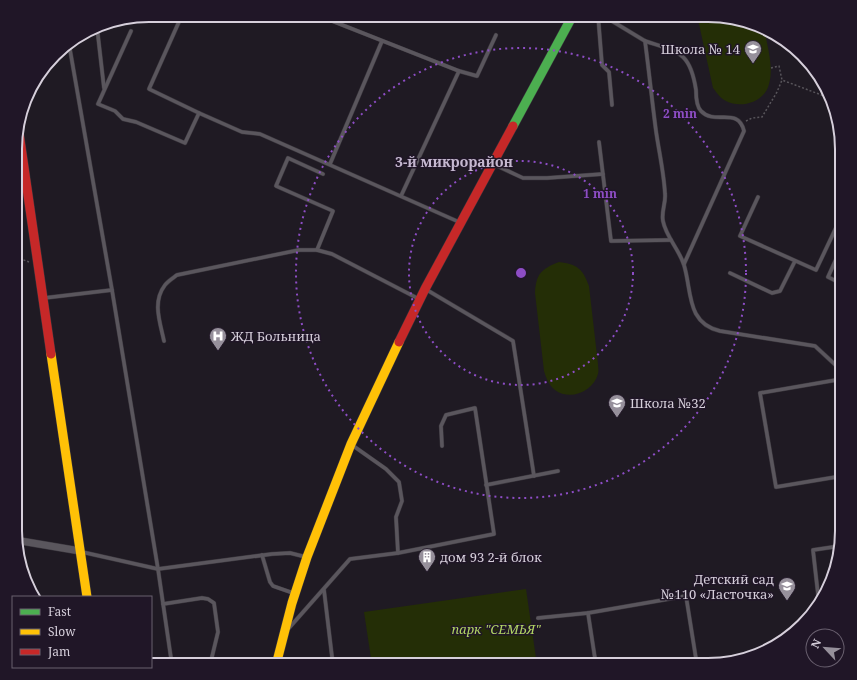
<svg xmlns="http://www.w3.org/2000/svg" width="857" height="680" viewBox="0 0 857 680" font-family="'Noto Serif',serif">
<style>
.green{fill:#242e06}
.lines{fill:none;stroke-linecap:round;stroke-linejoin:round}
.lane-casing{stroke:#3a363d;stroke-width:4.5}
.street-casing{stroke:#3a363d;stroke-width:8}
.fast-casing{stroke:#3a363d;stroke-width:10}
.slow-casing{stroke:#3a363d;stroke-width:10}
.jam-casing{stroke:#3a363d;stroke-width:10}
.path{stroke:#58555b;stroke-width:1.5;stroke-dasharray:2 2;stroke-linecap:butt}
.lane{stroke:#5a565d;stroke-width:3.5}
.street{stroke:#5a565d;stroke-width:7}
.fast{stroke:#4caf50;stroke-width:9}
.slow{stroke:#ffc107;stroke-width:9}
.jam{stroke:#c62828;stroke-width:9}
.ring{fill:none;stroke:#8d4dc5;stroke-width:2;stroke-dasharray:2 4}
.labels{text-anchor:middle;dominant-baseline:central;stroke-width:3;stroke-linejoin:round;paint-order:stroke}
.poi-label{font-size:13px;fill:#d6cfdb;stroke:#201627;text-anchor:start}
.park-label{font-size:13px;font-style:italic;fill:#b0d363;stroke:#201627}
.neighbourhood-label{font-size:14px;font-weight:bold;fill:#c5b8d0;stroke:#201627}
.rim{fill:none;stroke:#d6cfdb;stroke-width:2}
.centre{fill:#8d4dc5;stroke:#201627;stroke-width:2}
.ring-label{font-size:12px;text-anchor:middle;font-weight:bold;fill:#8d4dc5;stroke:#201627;stroke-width:3;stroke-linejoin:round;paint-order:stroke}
</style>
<rect width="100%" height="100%" fill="#1f1a23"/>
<g class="green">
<path d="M697,15h19l43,10 5,3c3,17 10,39 5,56 -4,18 -28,25 -43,17 -6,-3 -9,-8 -13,-13z"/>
<path d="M559,262c18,2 24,7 30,24l9,78c0,3 1,7 0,10 -5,18 -28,27 -43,16 -6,-5 -9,-12 -11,-19l-9,-78c1,-19 6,-24 24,-31z"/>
<path d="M526,589l11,76h-165l-8,-53z"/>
</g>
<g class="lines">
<defs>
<g id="lane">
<path d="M182,15l-33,74 50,24"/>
<path d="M317,15l142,56 18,5 19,-41"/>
<path d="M598,15l4,50 7,7 3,33"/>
<path d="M602,15l43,26c4,30 7,60 11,90 3,21 8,42 9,63 1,9 -4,18 -2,27 3,16 16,28 21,44 8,26 2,58 36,66l95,15 27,25"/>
<path d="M97,27l7,61"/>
<path d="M131,31l-33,73 17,7 8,8 13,3 49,21 14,-30 43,19 18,2 199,88"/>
<path d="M645,41c33,11 45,10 51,49 0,6 0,16 5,21 14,15 37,-5 43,20l-60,133"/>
<path d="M69,44l43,246"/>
<path d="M599,142l12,99 60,-1"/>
<path d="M330,164l52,-123"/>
<path d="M493,164l30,14h24l56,-4"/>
<path d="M401,196l58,-125"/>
<path d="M758,197l-18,39 76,34 26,-55"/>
<path d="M317,250l16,-39 -57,-25 12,-28 35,16"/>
<path d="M730,273l42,20 8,-2 15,-30"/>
<path d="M842,284l-14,-7 14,-31"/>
<path d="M427,290l86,51 21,135"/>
<path d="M44,298l68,-8 46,279 14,96"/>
<path d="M164,341c-4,-19 -12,-39 1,-56 3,-4 8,-7 12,-10l122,-25h18l15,4 87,45"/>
<path d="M352,445l34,24 13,13 3,19 -6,16 2,36"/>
<path d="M842,476l-66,11 -16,-94 82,-14"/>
<path d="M486,485l72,-14"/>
<path d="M82,552l76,17 114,-15 18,-1 16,4"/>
<path d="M262,555l8,27 3,4 20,7"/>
<path d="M324,590l9,75"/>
<path d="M819,603l-6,-53 27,-4"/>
<path d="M163,604l39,-6 6,1 6,4 4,29 -8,33"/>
<path d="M538,618l50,-5"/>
<path d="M289,628l61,-69 48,-6 96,-19 -19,-126 -29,7 -5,11 1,20"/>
<path d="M596,665l-8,-52 98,-17 11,69"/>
</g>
<path id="street" d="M15,540l65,11"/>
<path id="fast" d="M513,126l60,-111"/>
<g id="slow">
<path d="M51,354l36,243"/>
<path d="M276,665l16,-62 15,-46 44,-113 48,-102"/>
</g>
<g id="jam">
<path d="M18,126l33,228"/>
<path d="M399,342l26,-53 88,-163"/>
</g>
</defs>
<use href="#lane" class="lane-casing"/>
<use href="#street" class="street-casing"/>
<use href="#fast" class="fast-casing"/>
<use href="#slow" class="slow-casing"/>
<use href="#jam" class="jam-casing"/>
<g class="path">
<path d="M771,68l8,-2 3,14 50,19"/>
<path d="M746,121l6,-3 10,-1 15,-25 5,-12"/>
<path d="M16,257l13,5"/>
</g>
<use href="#lane" class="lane"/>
<use href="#street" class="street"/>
<use href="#fast" class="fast"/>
<use href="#slow" class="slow"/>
<use href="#jam" class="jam"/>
</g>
<g class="ring">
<circle cx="521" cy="273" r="112"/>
<circle cx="521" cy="273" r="225"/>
</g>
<defs>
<symbol id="school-pin" viewBox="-11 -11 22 30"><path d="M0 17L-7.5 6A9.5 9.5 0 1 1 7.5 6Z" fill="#96909b" stroke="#201627"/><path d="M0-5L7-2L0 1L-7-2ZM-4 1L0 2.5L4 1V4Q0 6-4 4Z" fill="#fff"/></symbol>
<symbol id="hospital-pin" viewBox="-11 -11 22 30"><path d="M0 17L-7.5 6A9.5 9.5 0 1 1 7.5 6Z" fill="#96909b" stroke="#201627"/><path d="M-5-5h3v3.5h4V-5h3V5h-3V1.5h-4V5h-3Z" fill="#fff"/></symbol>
<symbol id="building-pin" viewBox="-11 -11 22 30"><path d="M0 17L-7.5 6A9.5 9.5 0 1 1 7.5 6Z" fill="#96909b" stroke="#201627"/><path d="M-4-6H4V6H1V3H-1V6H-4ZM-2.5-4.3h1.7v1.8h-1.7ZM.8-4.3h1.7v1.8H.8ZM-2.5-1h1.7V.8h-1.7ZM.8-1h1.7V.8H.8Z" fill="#fff"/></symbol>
</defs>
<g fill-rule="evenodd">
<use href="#school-pin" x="743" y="39" width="20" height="27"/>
<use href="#hospital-pin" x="208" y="326" width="20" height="27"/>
<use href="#school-pin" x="607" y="393" width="20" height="27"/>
<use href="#building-pin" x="417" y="547" width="20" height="27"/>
<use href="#school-pin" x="777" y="576" width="20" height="27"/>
</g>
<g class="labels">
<g class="poi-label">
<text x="740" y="49" text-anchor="end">Школа № 14</text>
<text x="231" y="336">ЖД Больница</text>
<text x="630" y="403">Школа №32</text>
<text x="440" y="557">дом 93 2-й блок</text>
<text x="774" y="579" text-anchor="end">Детский сад<tspan x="774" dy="15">№110 «Ласточка»</tspan></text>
</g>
<g class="park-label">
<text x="496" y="629">парк "СЕМЬЯ"</text>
</g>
<g class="neighbourhood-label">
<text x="454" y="161">3-й микрорайон</text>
</g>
</g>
<path d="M0 0H857V680H0ZM149 22H708A127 127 0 0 1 835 149V531A127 127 0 0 1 708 658H149A127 127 0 0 1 22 531V149A127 127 0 0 1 149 22Z" fill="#201627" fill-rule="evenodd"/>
<path class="rim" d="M149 22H708A127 127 0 0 1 835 149V531A127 127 0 0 1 708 658H149A127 127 0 0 1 22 531V149A127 127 0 0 1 149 22Z"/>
<circle cx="521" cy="273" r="6" class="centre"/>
<g class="ring-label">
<text x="680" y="118">2 min</text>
<text x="600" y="198">1 min</text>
</g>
<rect x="12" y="596" width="140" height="72" fill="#201627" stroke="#69606f"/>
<rect x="20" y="609" width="20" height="6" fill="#4caf50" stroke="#69606f"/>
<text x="48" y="616" font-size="12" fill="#d6cfdb">Fast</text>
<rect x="20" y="629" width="20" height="6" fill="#ffc107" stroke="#69606f"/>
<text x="48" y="636" font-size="12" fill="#d6cfdb">Slow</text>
<rect x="20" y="649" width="20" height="6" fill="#c62828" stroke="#69606f"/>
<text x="48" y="656" font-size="12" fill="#d6cfdb">Jam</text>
<g transform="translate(825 648) rotate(296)"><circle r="19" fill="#201627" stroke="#69606f"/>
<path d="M0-3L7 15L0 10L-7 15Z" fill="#96909b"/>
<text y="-6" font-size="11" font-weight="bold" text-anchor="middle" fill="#d6cfdb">N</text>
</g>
</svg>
